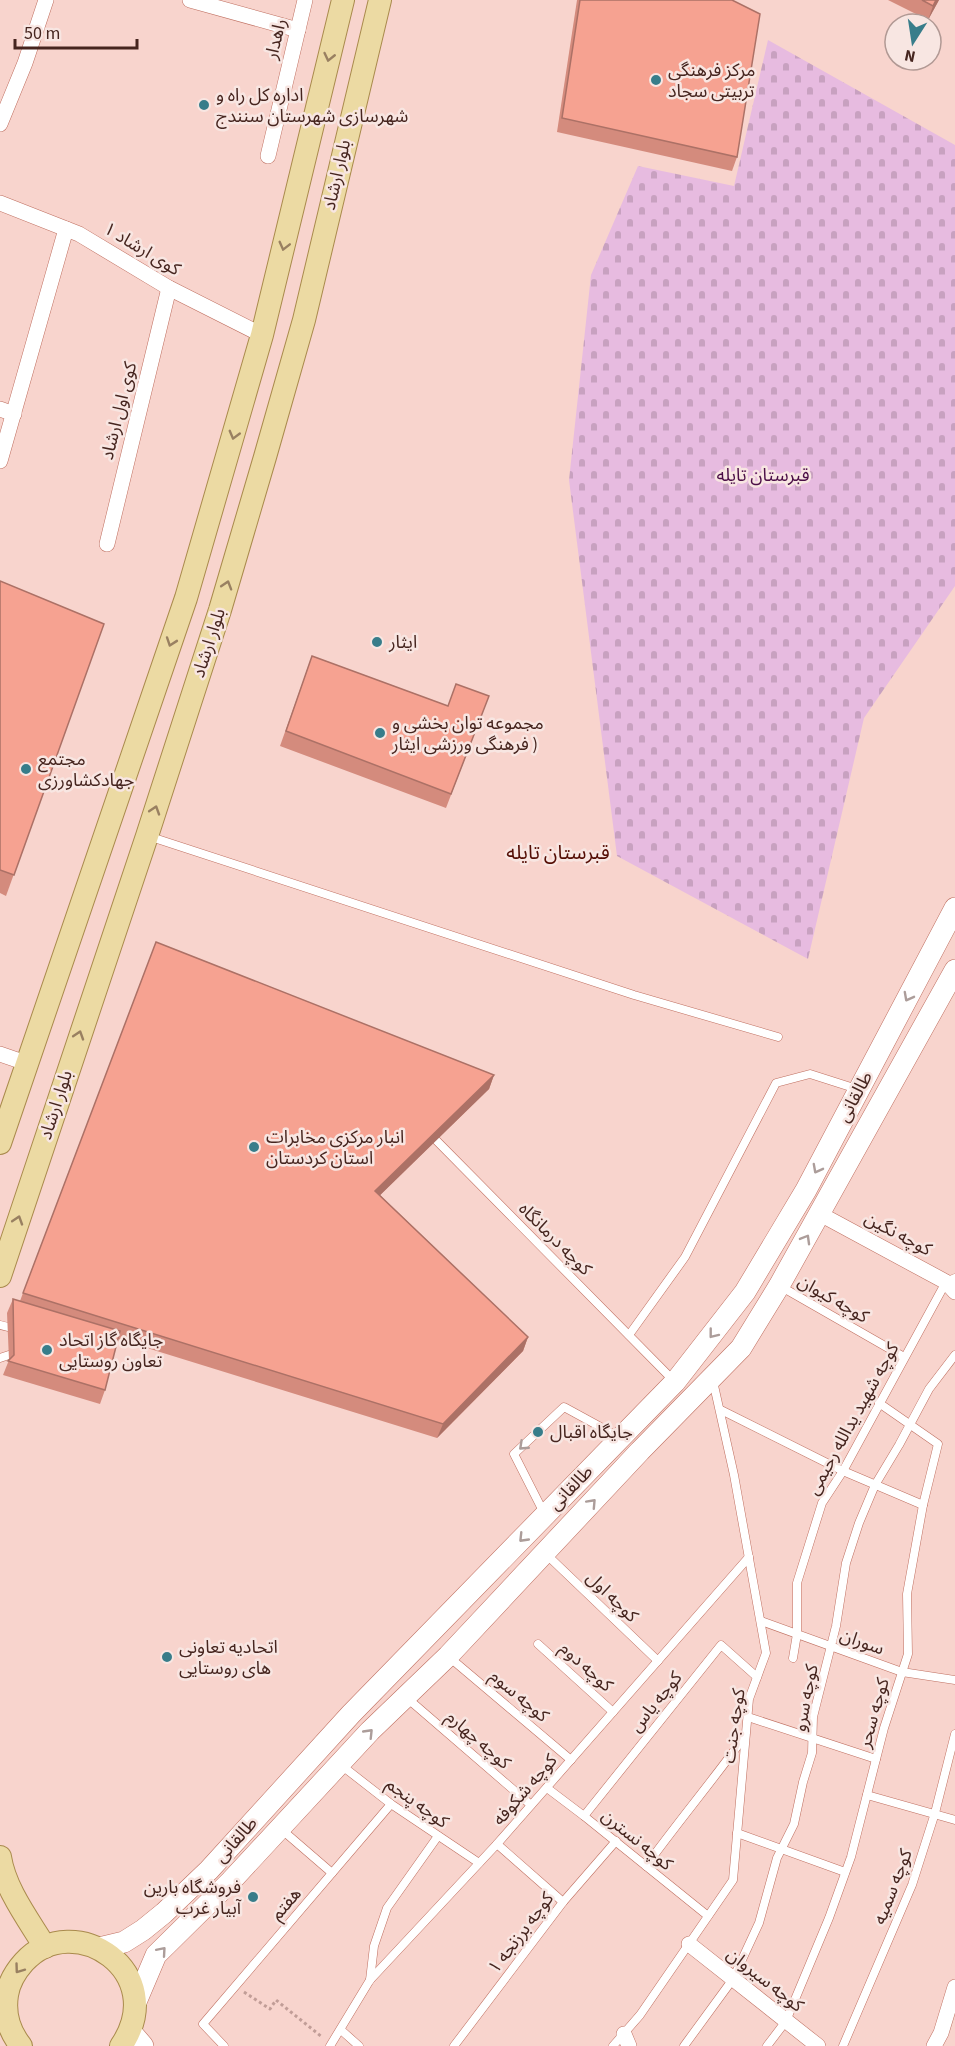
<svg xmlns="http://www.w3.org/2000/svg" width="955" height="2046" viewBox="0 0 955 2046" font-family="'Source Sans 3','Noto Sans Arabic',sans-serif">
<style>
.cemetery{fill:url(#cemetery-stones)}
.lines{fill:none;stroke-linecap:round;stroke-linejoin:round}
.lane-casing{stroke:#bf6f60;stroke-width:9}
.street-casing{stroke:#bf6f60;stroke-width:16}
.secondary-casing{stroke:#bf6f60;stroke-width:22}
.primary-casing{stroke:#a98a4c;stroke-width:24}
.path{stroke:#c19d97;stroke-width:3;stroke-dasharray:3 3;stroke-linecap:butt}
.lane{stroke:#fff;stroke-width:8}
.street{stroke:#fff;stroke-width:15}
.secondary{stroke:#fff;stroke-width:21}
.primary{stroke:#ecdaa3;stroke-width:22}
.wall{fill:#d48b7d}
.shaded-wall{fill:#ac7166}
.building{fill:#f6a291;stroke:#ac7166;stroke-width:1.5}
.oneway{stroke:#998061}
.oneway2{stroke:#ac9d9a}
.poi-dot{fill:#387d8a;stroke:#f8e6e2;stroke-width:2}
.labels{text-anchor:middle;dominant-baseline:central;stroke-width:5;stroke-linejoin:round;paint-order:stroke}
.street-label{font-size:18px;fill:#46251f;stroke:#f8e6e2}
.poi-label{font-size:18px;fill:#46251f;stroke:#f8e6e2;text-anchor:start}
.park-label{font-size:18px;fill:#4c0f47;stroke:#f8e6e2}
.neighbourhood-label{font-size:20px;fill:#540d04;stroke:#f8e6e2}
</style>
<defs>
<pattern id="cemetery-stones" width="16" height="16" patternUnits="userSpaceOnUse" patternTransform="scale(1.5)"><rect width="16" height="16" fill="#e7bbe0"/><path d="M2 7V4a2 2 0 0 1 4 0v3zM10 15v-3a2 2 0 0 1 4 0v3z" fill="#c8a1c0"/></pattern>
</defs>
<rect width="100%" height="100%" fill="#f8d4cd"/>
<path class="cemetery" d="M768,40l187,105v441l-91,132 -56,241 -191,-103 -48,-376 22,-205 47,-109 96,20z"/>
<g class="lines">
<defs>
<g id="lane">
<path d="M148,836l486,159 144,42"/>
<path d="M429,1133l245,248"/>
<path d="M780,1286l124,71"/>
<path d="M0,1325l16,4"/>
<path d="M629,1335l56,-78 91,-174 34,-9 47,15"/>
<path d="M0,1358l18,-6"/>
<path d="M721,1410l122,61 80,34"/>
<path d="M544,1513l-30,-59 50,-47 55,30"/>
<path d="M547,1555l111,106"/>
<path d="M761,1621l141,51 53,8"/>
<path d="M538,1644l75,68"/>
<path d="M449,1657l122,103"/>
<path d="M793,1658l4,-24v-51l25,-80 21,-32 103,-189 9,-4"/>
<path d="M407,1698l124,107"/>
<path d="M748,1717l128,42"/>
<path d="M341,1765l50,39 88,59"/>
<path d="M547,1788l37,28 124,100"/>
<path d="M867,1795l88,25"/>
<path d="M584,1816l137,-171 36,32"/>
<path d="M281,1829l51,44"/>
<path d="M737,1833l108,39"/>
<path d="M497,1844l66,58"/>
<path d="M646,1866c32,-44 67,-86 99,-130"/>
<path d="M370,1980l4,-34 13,-38 51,-72"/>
<path d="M341,2030l18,16"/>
<path d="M224,2046l-21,-22 188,-220"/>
<path d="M330,2046l40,-66 127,-136 252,-287"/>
<path d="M454,2046l109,-144 53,-61"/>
<path d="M613,2046l27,-31 93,-135 16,-181 17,-46 -32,-178 -21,-94"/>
<path d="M684,2046l49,-67 26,-56 18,-65 17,-34 9,-42 9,-29 1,-36 23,-91 10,-63 13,-40 16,-38 24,-40 30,-56 26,-34"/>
<path d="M767,2046l19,-25 43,-103 22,-61 33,-129 24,-74 -1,-60 16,-89 15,-61 -59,-41"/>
<path d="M843,2046l69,-161 23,-72 20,-79"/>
</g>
<g id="street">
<path d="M190,0l108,30"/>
<path d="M0,124l25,-61 21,-63"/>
<path d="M268,156l37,-156"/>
<path d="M0,203l79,31 90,54 93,47"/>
<path d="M0,409l14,5"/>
<path d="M0,461l66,-232"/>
<path d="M107,544l62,-256"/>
<path d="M0,1054l26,9"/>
<path d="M820,1214l126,68 9,10"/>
<path d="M689,1944l129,102"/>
<path d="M624,2034l5,12"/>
<path d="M934,2046l7,-13 14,-46"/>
</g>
<g id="secondary">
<path d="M99,1948l25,-6 19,-12 21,-17 45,-43 142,-156 324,-332 70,-90 61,-102 149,-282"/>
<path d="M136,2002l20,-47 75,-74 139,-150 78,-75 192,-205 101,-103 38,-62 176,-316"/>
<path d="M131,2032l12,14"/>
</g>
<g id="primary">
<path d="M0,1143l186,-545 76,-263 81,-335"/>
<path d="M0,1276l147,-440 73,-226 45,-153 39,-137 76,-320"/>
<path d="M0,1857c5,32 28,62 45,90"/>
<path d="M21,2046c-12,-15 -17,-32 -14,-51 2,-13 8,-23 17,-33 50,-55 147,11 97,84"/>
</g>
</defs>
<use href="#lane" class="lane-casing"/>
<use href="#street" class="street-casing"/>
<use href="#secondary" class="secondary-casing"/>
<use href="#primary" class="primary-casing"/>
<path class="path" d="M244,1992l26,17 6,-9 46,37"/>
<use href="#lane" class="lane"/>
<use href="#street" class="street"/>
<use href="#secondary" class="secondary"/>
<use href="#primary" class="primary"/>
</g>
<g class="wall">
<path d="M577,0h155l5,157 -5,14 -175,-39z"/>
<path d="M888,0h51l-11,20z"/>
<path d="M0,581l104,43 -98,272 -6,-3z"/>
<path d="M312,656l136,50 41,-10 -43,112 -166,-62z"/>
<path d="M156,942l338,133 -5,14 -109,106 148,142 -5,14 -86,87 -319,-99 -13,51 -5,14 -97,-29 6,-15 -2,-47 6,-14 7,2z"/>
</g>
<g class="shaded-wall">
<path d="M936,0h3l-11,20 5,-14z"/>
<path d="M494,1075l-5,14 -119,116 5,-14z"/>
<path d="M528,1337l-5,14 -86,87 6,-14z"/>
</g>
<g class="building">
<path d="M580,0h152l28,14 -23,143 -175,-39z"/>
<path d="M922,0h14l-3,6z"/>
<path d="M0,581l104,43 -90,251 -14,-5z"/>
<path d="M312,656l136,50 8,-22 33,12 -38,98 -165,-63z"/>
<path d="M156,942l338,133 -119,116 153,146 -85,87 -420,-131z"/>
<path d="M13,1299l107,32 -15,59 -97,-29 6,-6z"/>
</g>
<defs><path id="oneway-chevron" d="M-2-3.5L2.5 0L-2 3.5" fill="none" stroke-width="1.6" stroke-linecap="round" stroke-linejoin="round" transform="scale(1.5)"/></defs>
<g class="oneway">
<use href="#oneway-chevron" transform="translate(329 57) rotate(103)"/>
<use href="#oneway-chevron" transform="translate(284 246) rotate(104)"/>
<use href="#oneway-chevron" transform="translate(234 435) rotate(105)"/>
<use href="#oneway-chevron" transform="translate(227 585) rotate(-73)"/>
<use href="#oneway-chevron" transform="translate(171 642) rotate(109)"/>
<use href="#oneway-chevron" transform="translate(155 810) rotate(-72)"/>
<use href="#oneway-chevron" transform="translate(79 1035) rotate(-72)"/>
<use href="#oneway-chevron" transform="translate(18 1220) rotate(-72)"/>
<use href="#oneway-chevron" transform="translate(19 1969) rotate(126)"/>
</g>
<g class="oneway2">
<use href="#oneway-chevron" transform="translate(908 997) rotate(118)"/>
<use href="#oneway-chevron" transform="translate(817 1169) rotate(118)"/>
<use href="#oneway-chevron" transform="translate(806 1239) rotate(-60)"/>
<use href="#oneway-chevron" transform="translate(713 1334) rotate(128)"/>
<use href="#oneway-chevron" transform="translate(523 1446) rotate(137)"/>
<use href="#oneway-chevron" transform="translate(592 1503) rotate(-47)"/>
<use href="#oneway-chevron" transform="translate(523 1538) rotate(134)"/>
<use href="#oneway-chevron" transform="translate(369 1733) rotate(-46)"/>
<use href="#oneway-chevron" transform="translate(162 1951) rotate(-49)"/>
</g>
<g class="poi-dot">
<circle cx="656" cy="80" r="6"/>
<circle cx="204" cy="105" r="6"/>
<circle cx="377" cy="642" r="6"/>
<circle cx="380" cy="733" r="6"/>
<circle cx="26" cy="769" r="6"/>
<circle cx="254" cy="1147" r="6"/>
<circle cx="47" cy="1350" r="6"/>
<circle cx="538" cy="1432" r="6"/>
<circle cx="167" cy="1657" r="6"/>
<circle cx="253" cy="1897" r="6"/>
</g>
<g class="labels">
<g class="street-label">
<text transform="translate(276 39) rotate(-76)">راهدار</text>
<text transform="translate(337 175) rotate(-77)">بلوار ارشاد</text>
<text transform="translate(142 249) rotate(31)">کوی ارشاد ۱</text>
<text transform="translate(119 411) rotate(-76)">کوی اول ارشاد</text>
<text transform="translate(209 643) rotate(-72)">بلوار ارشاد</text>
<text transform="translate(855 1097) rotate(-62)">طالقانی</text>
<text transform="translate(56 1105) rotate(-72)">بلوار ارشاد</text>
<text transform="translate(898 1234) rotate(28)">کوچه نگین</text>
<text transform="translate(555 1239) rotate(45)">کوچه درمانگاه</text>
<text transform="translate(833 1299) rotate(30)">کوچه کیوان</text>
<text transform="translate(853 1419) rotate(-61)">کوچه شهید یدالله رحیمی</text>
<text transform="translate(571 1488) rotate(-46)">طالقانی</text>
<text transform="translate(612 1597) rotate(44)">کوچه اول</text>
<text transform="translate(862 1642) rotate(20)">سوران</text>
<text transform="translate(586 1667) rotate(42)">کوچه دوم</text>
<text transform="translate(519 1696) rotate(40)">کوچه سوم</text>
<text transform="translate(806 1698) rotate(-79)">کوچه سرو</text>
<text transform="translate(656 1702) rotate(-51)">کوچه یاس</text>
<text transform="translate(874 1713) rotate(-74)">کوچه سحر</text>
<text transform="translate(734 1726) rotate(-82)">کوچه جنت</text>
<text transform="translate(478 1740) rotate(41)">کوچه چهارم</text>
<text transform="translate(525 1790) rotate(-49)">کوچه شکوفه</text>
<text transform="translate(417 1803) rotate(36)">کوچه پنجم</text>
<text transform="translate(236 1840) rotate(-48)">طالقانی</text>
<text transform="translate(637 1840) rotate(39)">کوچه نسترن</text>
<text transform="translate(893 1887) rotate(-69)">کوچه سمیه</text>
<text transform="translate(286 1904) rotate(-49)">هفتم</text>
<text transform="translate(521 1933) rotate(-53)">کوچه برزنجه ۱</text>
<text transform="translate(765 1980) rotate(38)">کوچه سیروان</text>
</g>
<g class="poi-label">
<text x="668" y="70">مرکز فرهنگی<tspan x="668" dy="21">تربیتی سجاد</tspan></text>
<text x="216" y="95">اداره کل راه و<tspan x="216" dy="21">شهرسازی شهرستان سنندج</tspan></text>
<text x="389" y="642">ایثار</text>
<text x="392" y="723">مجموعه توان بخشی و<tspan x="392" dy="21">فرهنگی ورزشی ایثار )</tspan></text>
<text x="38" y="759">مجتمع<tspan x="38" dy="21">جهادکشاورزی</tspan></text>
<text x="266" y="1137">انبار مرکزی مخابرات<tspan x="266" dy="21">استان کردستان</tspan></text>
<text x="59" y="1340">جایگاه گاز اتحاد<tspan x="59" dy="21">تعاون روستایی</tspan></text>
<text x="550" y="1432">جایگاه اقبال</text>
<text x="179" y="1647">اتحادیه تعاونی<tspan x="179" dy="21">های روستایی</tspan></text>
<text x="241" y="1887" text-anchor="end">فروشگاه بارین<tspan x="241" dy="21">آبیار غرب</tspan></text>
</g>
<g class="park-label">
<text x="763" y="475">قبرستان تایله</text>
</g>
<g class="neighbourhood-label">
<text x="558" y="853">قبرستان تایله</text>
</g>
</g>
<g transform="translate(913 42) rotate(192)"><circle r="28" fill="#f8e6e2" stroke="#b19994" stroke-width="1.5"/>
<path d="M0-4.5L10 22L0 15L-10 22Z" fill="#387d8a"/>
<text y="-9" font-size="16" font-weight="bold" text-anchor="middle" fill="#46251f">N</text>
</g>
<path d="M15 39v9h122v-9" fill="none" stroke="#46251f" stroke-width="3"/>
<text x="24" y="39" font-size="18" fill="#46251f" stroke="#f8e6e2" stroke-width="4.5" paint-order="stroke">50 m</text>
</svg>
